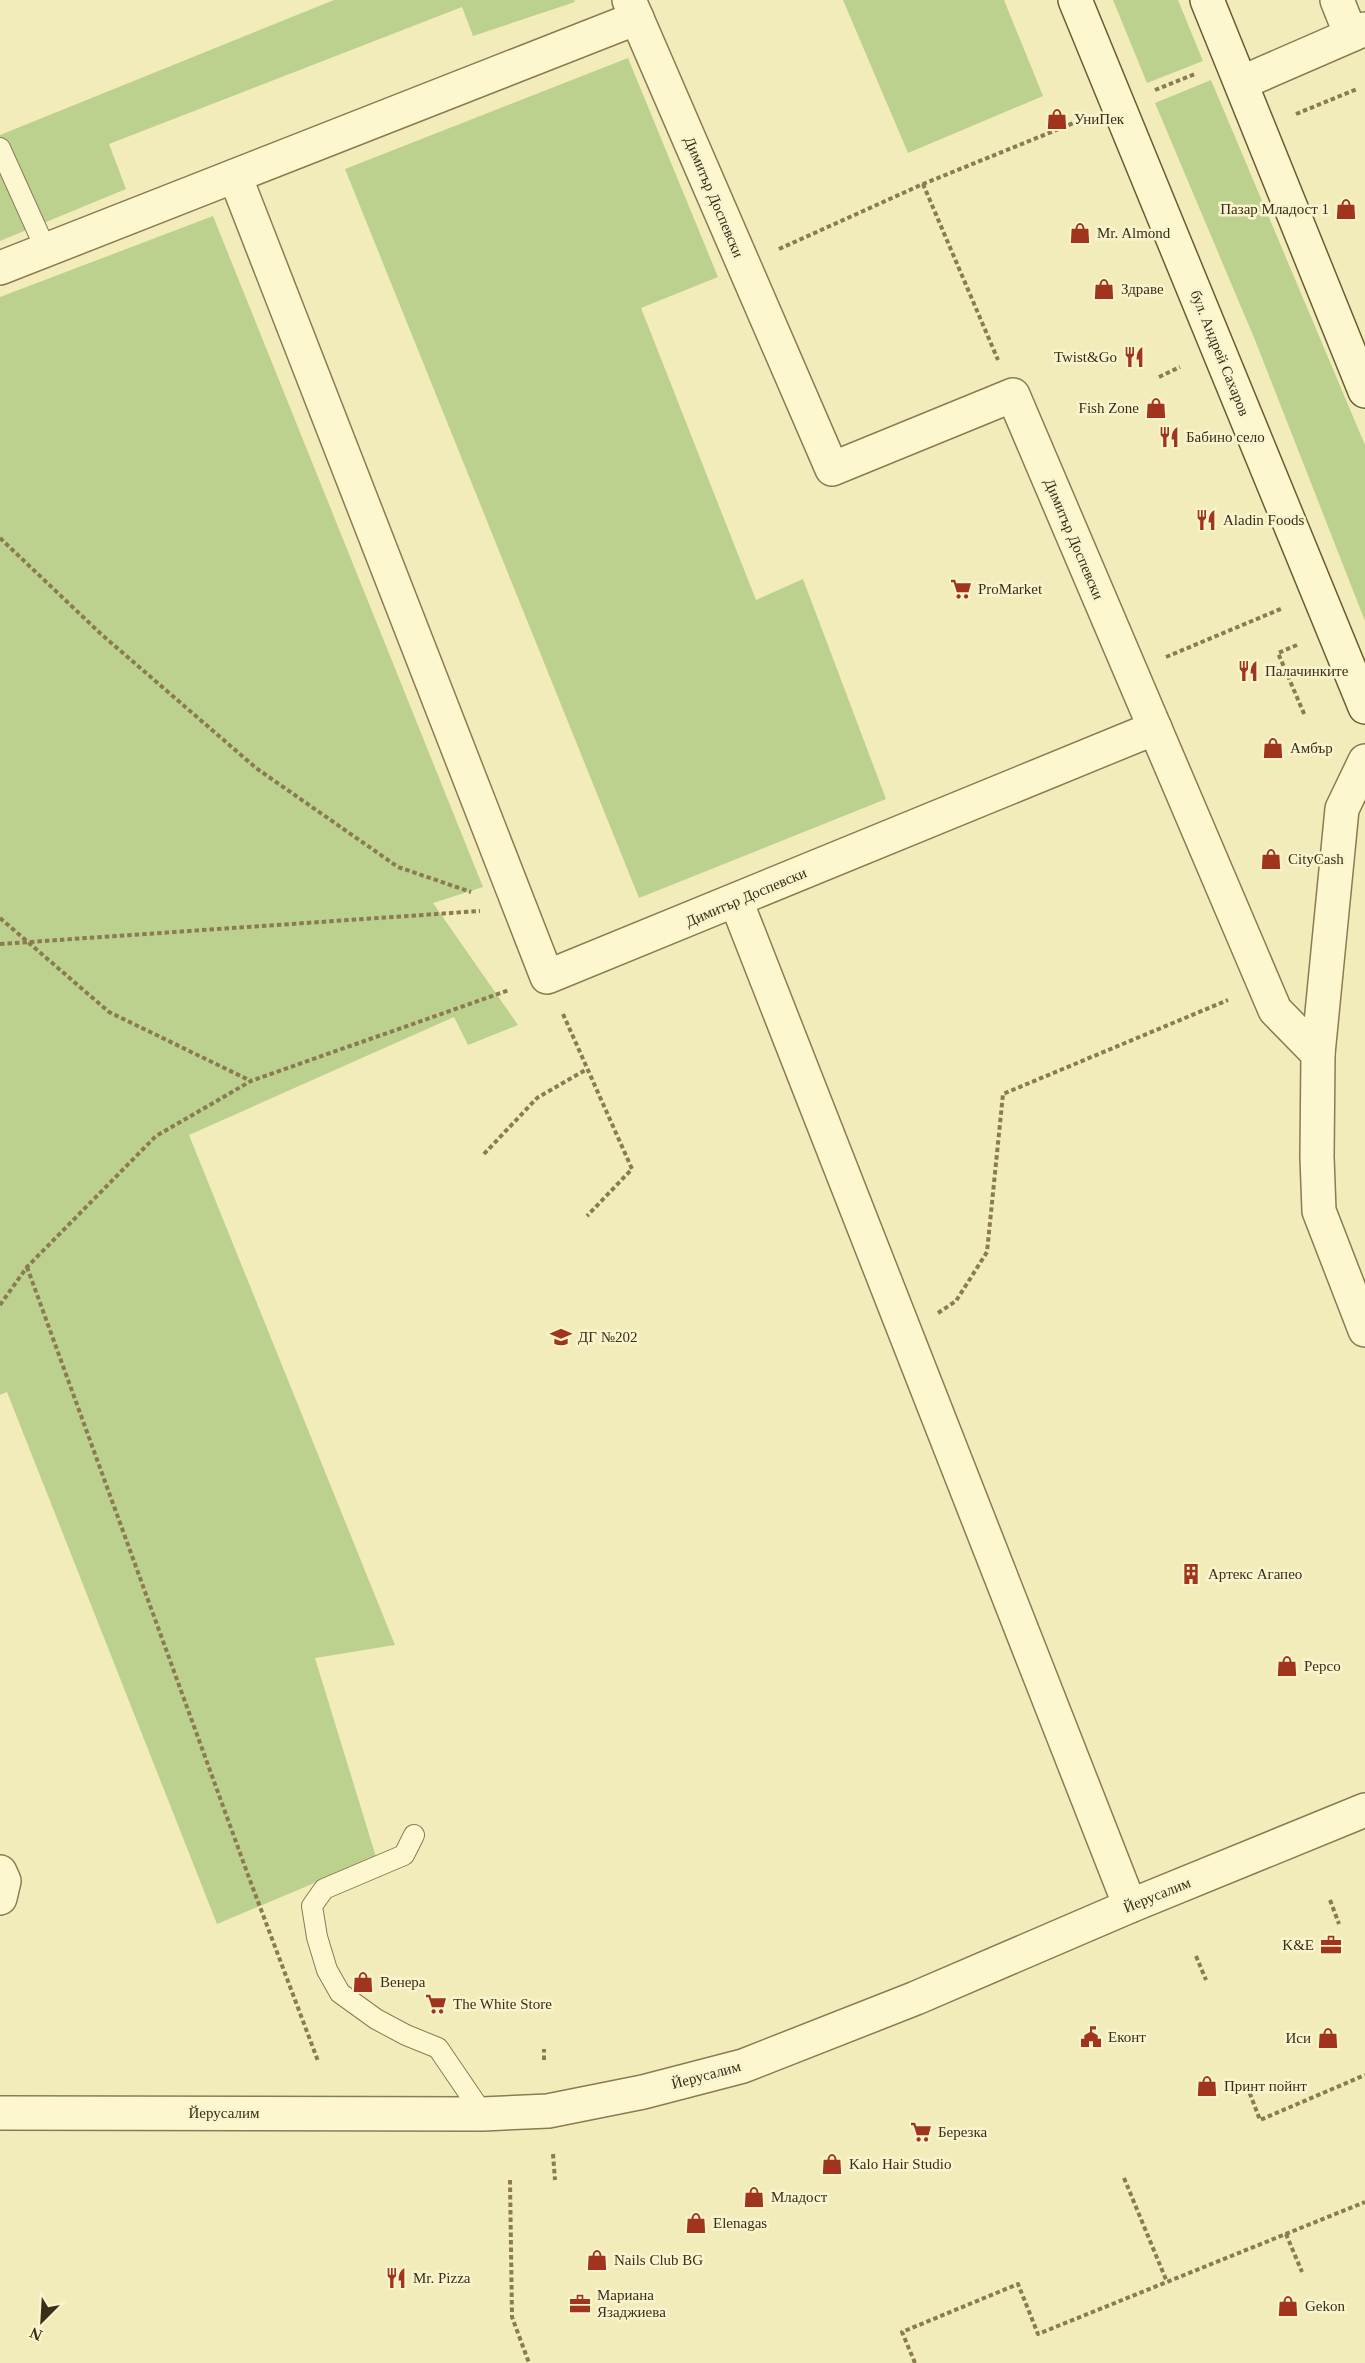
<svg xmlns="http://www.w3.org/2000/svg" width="1365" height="2363" viewBox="0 0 1365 2363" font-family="'Times New Roman',serif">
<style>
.green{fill:#bdd18e}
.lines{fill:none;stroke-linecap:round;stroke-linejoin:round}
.service-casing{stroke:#8b7b53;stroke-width:22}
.minor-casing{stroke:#8b7b53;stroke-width:36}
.tertiary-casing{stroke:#8b7b53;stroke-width:36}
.secondary-casing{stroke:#6c5c36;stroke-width:36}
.path{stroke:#8b7b53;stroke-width:4;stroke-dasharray:4.5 3;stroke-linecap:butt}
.service{stroke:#fcf7ce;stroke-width:20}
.minor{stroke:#fcf7ce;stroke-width:33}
.tertiary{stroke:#fcf7ce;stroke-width:33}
.secondary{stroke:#fcf7ce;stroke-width:33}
.labels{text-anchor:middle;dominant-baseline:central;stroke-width:5;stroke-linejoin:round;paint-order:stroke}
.poi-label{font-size:15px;fill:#382e1a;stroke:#f9f4cb;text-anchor:start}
.street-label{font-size:15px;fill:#382e1a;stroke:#f9f4cb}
</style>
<rect width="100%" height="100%" fill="#f2ecbb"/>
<g class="green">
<path d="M334,0h240l1,2 -102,34 -11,-29 -353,137 17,45 -126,52v-106z"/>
<path d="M843,0h161l39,96 -135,57z"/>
<path d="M1113,0h65l25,61 -56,22z"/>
<path d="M628,58l90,219 -77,31 115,292 47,-21 83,220 -247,99 -294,-729z"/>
<path d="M1211,80l154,365v176l-110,-281 -100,-237z"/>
<path d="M213,216l270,671 -50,16 85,122 -50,20 -14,-28 -265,118 206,510 -80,13 61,199 -159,67 -210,-532 -7,3v-1098z"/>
</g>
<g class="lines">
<defs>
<g id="service">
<path d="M0,148l46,102"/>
<path d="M414,1835l-10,20 -80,34 -12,17 5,31 10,33 13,23 36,26 30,16 32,13 45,66"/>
</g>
<g id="minor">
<path d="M629,0l203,469 181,-74 262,615 43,44"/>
<path d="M1337,0l14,35"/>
<path d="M1241,83l124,-54"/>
<path d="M235,176l312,801 608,-249"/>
<path d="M0,268l637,-250"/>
<path d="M1365,761l-23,48 -24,245 -1,103 2,54 46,119"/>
<path d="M736,901l394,1005"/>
<path d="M0,1872l4,9 -4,17"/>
</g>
<path id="tertiary" d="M0,2113l483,1 65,-3 95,-19 100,-26 173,-68 214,-92 235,-96"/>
<g id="secondary">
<path d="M1075,0l290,707"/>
<path d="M1207,0l158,391"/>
</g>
</defs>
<use href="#service" class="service-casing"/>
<use href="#minor" class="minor-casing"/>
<use href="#tertiary" class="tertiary-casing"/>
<use href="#secondary" class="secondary-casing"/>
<g class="path">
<path d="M1155,90l40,-16"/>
<path d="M1296,114l61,-25"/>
<path d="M923,184l75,176"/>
<path d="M779,249l144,-65 158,-64"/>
<path d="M1159,377l21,-10"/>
<path d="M0,538l101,96 155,134 142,99 73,25"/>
<path d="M1297,645l-19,8 27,63"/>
<path d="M1166,657l117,-49"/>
<path d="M0,918l109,94 142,69"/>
<path d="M0,944l480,-33"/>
<path d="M563,1014l69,155 -45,47"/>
<path d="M484,1154l53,-56 50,-29"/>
<path d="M27,1267l221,608 70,186"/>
<path d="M0,1305l27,-38 129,-131 95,-55 258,-91"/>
<path d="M938,1313l18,-12 31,-49 16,-158 225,-94"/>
<path d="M1330,1900l9,24"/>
<path d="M1196,1956l10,24"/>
<path d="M544,2060v-11"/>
<path d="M1247,2086l13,34 105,-45"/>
<path d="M553,2154l2,26"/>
<path d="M1124,2178l43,104"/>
<path d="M510,2180l2,137 17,46"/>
<path d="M1286,2234l16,38"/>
<path d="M915,2363l-13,-31 116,-48 20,50 327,-132"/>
</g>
<use href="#service" class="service"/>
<use href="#minor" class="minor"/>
<use href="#tertiary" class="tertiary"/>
<use href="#secondary" class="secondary"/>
</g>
<defs>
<symbol id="shop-bare" viewBox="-9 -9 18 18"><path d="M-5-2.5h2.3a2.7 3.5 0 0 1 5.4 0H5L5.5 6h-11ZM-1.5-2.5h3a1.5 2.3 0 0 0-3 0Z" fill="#a0341d" stroke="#f9f4cb" stroke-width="2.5" paint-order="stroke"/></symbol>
<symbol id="restaurant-bare" viewBox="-9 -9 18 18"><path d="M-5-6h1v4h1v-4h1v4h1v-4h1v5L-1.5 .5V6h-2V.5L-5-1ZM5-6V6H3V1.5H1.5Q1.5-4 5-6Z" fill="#a0341d" stroke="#f9f4cb" stroke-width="2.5" paint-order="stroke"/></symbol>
<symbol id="supermarket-bare" viewBox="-9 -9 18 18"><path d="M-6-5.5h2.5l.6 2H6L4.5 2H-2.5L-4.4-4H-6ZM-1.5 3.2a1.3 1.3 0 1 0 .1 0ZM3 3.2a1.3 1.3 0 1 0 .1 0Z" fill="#a0341d" stroke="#f9f4cb" stroke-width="2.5" paint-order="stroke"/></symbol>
<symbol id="school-bare" viewBox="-9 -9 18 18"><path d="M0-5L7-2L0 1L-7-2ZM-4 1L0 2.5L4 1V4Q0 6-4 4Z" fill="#a0341d" stroke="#f9f4cb" stroke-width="2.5" paint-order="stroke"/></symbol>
<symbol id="building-bare" viewBox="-9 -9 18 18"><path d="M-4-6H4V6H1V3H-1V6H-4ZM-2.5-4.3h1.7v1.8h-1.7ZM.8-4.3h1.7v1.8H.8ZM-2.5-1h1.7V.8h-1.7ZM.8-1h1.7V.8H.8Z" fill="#a0341d" stroke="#f9f4cb" stroke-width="2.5" paint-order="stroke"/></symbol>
<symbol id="office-bare" viewBox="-9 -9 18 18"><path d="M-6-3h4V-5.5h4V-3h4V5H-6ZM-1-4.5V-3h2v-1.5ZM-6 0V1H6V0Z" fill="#a0341d" stroke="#f9f4cb" stroke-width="2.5" paint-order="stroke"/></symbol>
<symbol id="civic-bare" viewBox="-9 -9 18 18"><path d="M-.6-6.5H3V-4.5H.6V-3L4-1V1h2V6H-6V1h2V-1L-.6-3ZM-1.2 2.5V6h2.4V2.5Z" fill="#a0341d" stroke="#f9f4cb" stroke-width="2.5" paint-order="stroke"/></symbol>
</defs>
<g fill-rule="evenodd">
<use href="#shop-bare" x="1042" y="104" width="30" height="30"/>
<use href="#shop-bare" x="1331" y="194" width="30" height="30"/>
<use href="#shop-bare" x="1065" y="218" width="30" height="30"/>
<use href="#shop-bare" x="1089" y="274" width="30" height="30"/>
<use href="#restaurant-bare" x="1119" y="342" width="30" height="30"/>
<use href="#shop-bare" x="1141" y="393" width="30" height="30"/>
<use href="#restaurant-bare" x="1154" y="422" width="30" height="30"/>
<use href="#restaurant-bare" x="1191" y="505" width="30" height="30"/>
<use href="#supermarket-bare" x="946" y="574" width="30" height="30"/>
<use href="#restaurant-bare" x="1233" y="656" width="30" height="30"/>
<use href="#shop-bare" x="1258" y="733" width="30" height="30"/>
<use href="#shop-bare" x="1256" y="844" width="30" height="30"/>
<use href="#school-bare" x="546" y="1322" width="30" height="30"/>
<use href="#building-bare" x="1176" y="1559" width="30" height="30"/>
<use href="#shop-bare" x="1272" y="1651" width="30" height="30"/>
<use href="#office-bare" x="1316" y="1930" width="30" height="30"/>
<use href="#shop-bare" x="348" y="1967" width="30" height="30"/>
<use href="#supermarket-bare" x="421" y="1989" width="30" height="30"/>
<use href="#civic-bare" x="1076" y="2022" width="30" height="30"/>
<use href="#shop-bare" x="1313" y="2023" width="30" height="30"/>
<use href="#shop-bare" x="1192" y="2071" width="30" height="30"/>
<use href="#supermarket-bare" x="906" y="2117" width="30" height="30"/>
<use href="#shop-bare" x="817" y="2149" width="30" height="30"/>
<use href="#shop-bare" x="739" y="2182" width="30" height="30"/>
<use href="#shop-bare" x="681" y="2208" width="30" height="30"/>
<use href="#shop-bare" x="582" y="2245" width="30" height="30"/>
<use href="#restaurant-bare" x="381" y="2263" width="30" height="30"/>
<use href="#office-bare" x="565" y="2289" width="30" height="30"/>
<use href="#shop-bare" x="1273" y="2291" width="30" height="30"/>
</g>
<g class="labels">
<g class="poi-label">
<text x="1074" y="119">УниПек</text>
<text x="1329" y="209" text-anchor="end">Пазар Младост 1</text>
<text x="1097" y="233">Mr. Almond</text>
<text x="1121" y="289">Здраве</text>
<text x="1117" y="357" text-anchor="end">Twist&amp;Go</text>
<text x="1139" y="408" text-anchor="end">Fish Zone</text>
<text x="1186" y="437">Бабино село</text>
<text x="1223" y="520">Aladin Foods</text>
<text x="978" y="589">ProMarket</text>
<text x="1265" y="671">Палачинките</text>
<text x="1290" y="748">Амбър</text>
<text x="1288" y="859">CityCash</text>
<text x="578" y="1337">ДГ №202</text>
<text x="1208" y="1574">Артекс Агапео</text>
<text x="1304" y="1666">Pepco</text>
<text x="1314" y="1945" text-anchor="end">K&amp;E</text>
<text x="380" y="1982">Венера</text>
<text x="453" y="2004">The White Store</text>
<text x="1108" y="2037">Еконт</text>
<text x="1311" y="2038" text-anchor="end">Иси</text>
<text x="1224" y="2086">Принт пойнт</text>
<text x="938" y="2132">Березка</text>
<text x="849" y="2164">Kalo Hair Studio</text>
<text x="771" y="2197">Младост</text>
<text x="713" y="2223">Elenagas</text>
<text x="614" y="2260">Nails Club BG</text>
<text x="413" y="2278">Mr. Pizza</text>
<text x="597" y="2295">Мариана<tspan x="597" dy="17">Язаджиева</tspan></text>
<text x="1305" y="2306">Gekon</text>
</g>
<g class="street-label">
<text transform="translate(714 197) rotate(67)">Димитър Доспевски</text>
<text transform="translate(1220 353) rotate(68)">бул. Андрей Сахаров</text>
<text transform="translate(1074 539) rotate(67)">Димитър Доспевски</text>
<text transform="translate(746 897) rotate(-23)">Димитър Доспевски</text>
<text transform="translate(1157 1895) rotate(-22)">Йерусалим</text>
<text transform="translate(706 2075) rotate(-15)">Йерусалим</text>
<text x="224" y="2113">Йерусалим</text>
</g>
</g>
<g transform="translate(42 2321) rotate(204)" stroke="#f9f4cb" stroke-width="4.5" paint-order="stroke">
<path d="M0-4.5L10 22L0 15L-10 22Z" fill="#382e1a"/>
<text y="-9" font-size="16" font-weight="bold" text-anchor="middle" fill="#382e1a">N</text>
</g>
</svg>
